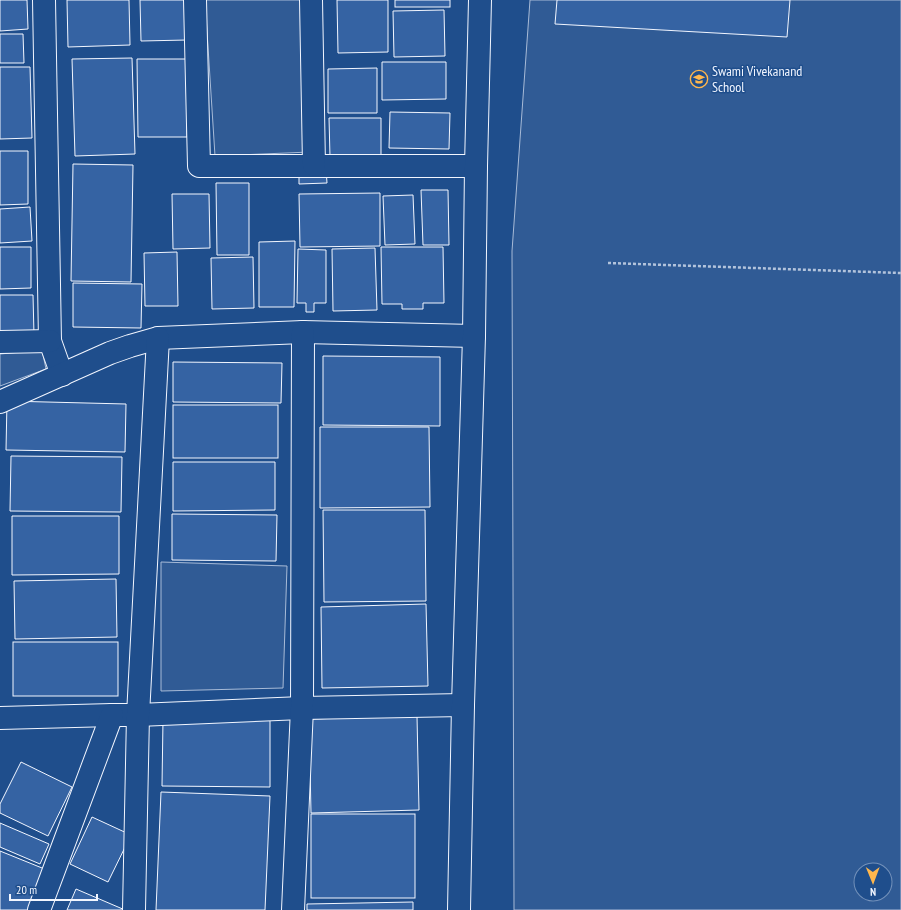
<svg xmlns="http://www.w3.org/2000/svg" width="901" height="910" viewBox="0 0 901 910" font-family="'PT Sans Narrow',sans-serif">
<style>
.built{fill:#305b95;stroke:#a8bbd7;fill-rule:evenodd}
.building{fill:#3563a3;stroke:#f2f6ff}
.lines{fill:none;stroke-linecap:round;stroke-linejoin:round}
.minor-casing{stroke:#f2f6ff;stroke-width:24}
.path{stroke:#b3c4dc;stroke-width:2.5;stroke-dasharray:3 2;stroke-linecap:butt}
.minor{stroke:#1f4e8c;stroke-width:22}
.labels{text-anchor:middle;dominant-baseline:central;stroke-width:3;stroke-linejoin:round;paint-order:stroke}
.poi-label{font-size:14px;fill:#f2f6ff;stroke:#1f4e8c;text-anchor:start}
</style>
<rect width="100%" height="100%" fill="#1f4e8c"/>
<g class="built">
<path d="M205,0h98l7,152 -95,4z"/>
<path d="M530,0h371v910h-387l-2,-659zM861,870h24v24h-24z"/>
<path d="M42,350l4,19 -46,17v-32z"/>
<path d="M161,562l126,4 -4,122 -122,3z"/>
</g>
<g class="building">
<path d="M0,0h27l1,29 -28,2z"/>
<path d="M67,0h62l1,45 -62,2z"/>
<path d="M140,0h45l2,40 -46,1z"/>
<path d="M337,0h51v52l-50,1z"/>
<rect x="395" y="0" width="55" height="7"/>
<path d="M557,0h233l-3,37 -232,-13z"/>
<path d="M444,10l1,46 -51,1 -1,-46z"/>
<path d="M0,34h23l1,29h-24z"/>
<path d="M132,58l3,96 -60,2 -3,-97z"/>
<path d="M137,59h49l1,78h-49z"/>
<path d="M382,62h64v37l-64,1z"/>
<path d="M0,67h30l2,71 -32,1z"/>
<path d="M377,68v45h-49v-44z"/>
<path d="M390,112l60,1 -1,36 -60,-1z"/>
<path d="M329,118h52v39h-51z"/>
<path d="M0,151h28v53l-28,1z"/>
<path d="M73,164l60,1 -2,117 -60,-1z"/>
<path d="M326,169l1,14 -28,1v-14z"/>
<path d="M216,183h33v72h-32z"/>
<path d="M421,190h27l1,55h-26z"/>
<path d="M380,193v53l-80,1 -1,-53z"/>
<path d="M172,194h37l1,54 -37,1z"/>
<path d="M413,195l2,49 -30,1 -2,-49z"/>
<path d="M30,207l2,34 -32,2v-34z"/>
<path d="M295,241l-1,66h-35v-65z"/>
<path d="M0,247h31v41l-31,1z"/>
<path d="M381,247h62l1,56h-21v6h-21v-5h-20z"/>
<path d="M375,248l2,62 -44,1 -1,-62z"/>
<path d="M298,249l28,1v53h-12v9h-8v-9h-9z"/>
<path d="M177,252l1,54h-33l-1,-53z"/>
<path d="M253,257l1,51 -42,1 -1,-51z"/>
<path d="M73,283l69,1 -1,44 -68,-1z"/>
<path d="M0,295h33l1,40h-34z"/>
<path d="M323,356l117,1v69l-117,-1z"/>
<path d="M173,362l109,1 -1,40 -108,-1z"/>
<path d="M7,401l119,3 -1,48 -119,-2z"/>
<rect x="173" y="405" width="105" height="53"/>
<path d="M320,427h109l1,80 -110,1z"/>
<path d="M11,456l111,1 -1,55 -111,-1z"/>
<path d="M173,462h102v48l-102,1z"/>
<path d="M323,510h102l1,91 -102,1z"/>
<path d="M172,514l105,1 -1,46 -104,-1z"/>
<path d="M12,516h107v58l-107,1z"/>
<path d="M116,579l1,58 -102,2 -1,-58z"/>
<path d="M426,604l2,82 -106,2 -1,-81z"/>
<rect x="13" y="642" width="105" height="54"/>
<path d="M417,716l2,94 -108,3 -2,-94z"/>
<path d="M163,719l107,1v67l-108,-1z"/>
<path d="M21,762l51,25 -24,49 -48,-23v-9z"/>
<path d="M161,792l109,4 -5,114h-109z"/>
<rect x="311" y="814" width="104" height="84"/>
<path d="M92,817l39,18 -23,47 -38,-18z"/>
<path d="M0,823l49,21 -9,20 -40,-17z"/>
<path d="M0,851l47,19 -17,40h-30z"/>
<path d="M76,889l49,21h-58z"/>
<path d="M413,902v8h-106v-6z"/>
</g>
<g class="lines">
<defs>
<g id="minor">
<path d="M44,0l6,341 12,34"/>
<path d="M195,0l4,166h277"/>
<path d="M311,0l3,165"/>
<path d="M0,342l50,-1"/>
<path d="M0,402l110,-49 20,-7 28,-8 145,-6 171,4"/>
<path d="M0,718l112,-3h26l164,-7 161,-3"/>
<path d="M39,910l73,-195"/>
<path d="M134,910l4,-195 20,-377"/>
<path d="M293,910l9,-202 1,-376"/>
<path d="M459,910l4,-205 11,-369 2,-170 4,-166"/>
</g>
</defs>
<use href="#minor" class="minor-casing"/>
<path class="path" d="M608,263l293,10"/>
<use href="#minor" class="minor"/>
</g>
<defs>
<symbol id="school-ring" viewBox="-11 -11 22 22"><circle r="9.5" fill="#1f4e8c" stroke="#ffb74d" stroke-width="1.5"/><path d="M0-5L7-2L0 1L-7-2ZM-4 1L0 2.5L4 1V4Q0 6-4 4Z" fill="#ffb74d"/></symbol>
</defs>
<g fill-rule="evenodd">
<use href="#school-ring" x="689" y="69" width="20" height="20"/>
</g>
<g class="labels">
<g class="poi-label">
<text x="712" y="71">Swami Vivekanand<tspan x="712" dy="16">School</tspan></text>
</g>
</g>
<g transform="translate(873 882) rotate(179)"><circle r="19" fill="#1f4e8c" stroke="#7391ba"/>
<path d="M0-3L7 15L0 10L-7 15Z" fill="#ffb74d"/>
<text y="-6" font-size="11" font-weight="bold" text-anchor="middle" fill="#f2f6ff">N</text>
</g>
<path d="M10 894v6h87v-6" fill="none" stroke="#f2f6ff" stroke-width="2"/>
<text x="16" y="894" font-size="12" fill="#f2f6ff" stroke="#1f4e8c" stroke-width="3" paint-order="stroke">20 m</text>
</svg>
